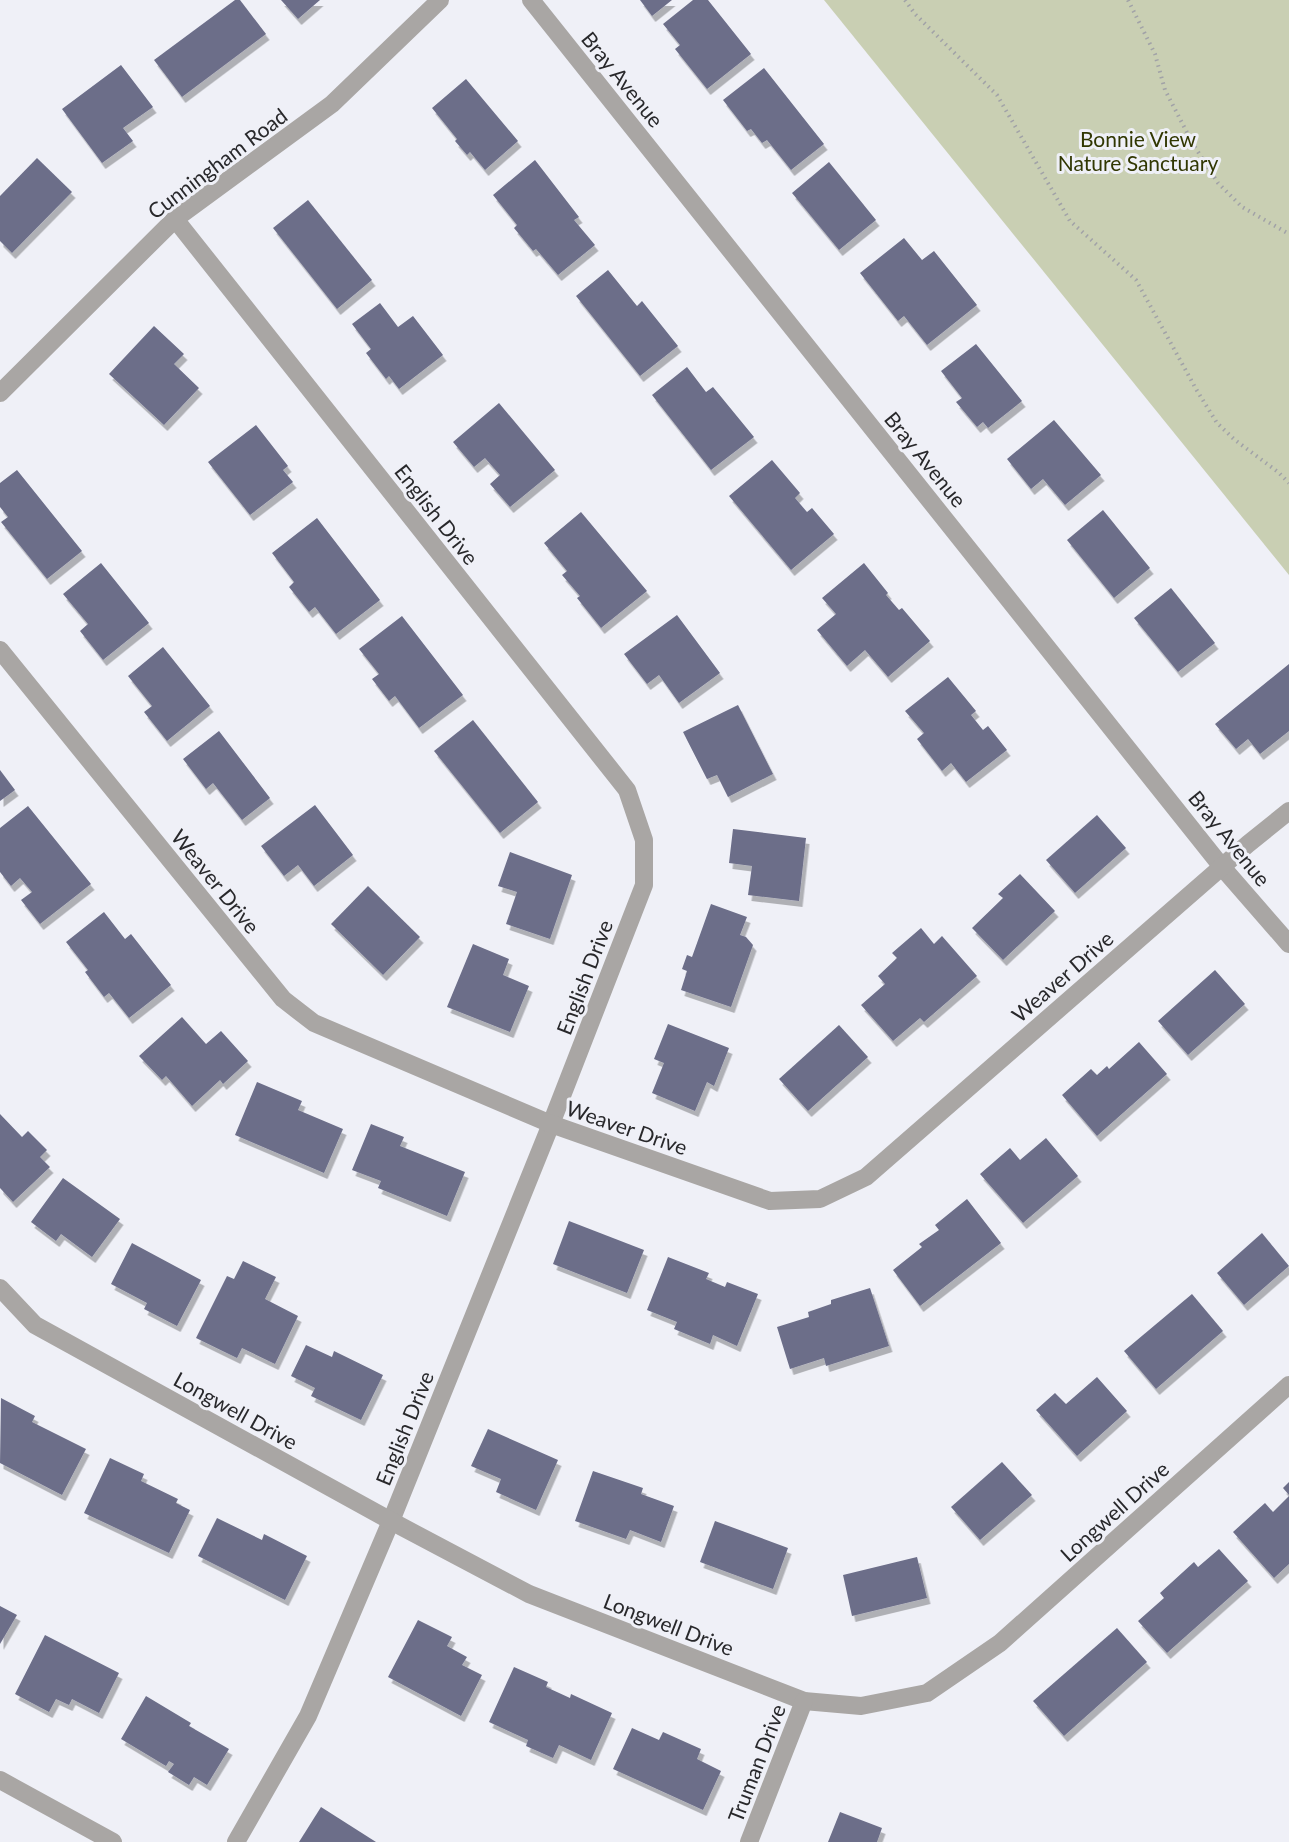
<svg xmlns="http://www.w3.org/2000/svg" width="1289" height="1842" viewBox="0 0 1289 1842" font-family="Lato,sans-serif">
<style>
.green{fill:#c9cfb3}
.building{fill:#6c6e89;filter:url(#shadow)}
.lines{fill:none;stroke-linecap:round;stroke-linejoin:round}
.path{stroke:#a1a2a7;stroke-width:4;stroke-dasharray:1.5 4.5;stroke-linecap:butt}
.minor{stroke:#a9a6a4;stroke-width:18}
.labels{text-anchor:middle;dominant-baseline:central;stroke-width:6;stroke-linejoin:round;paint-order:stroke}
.street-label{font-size:21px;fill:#28282b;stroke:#eff0f7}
.park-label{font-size:21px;fill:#313702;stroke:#eff0f7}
</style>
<defs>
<filter id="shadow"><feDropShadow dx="3.5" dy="6" stdDeviation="0" flood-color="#0004"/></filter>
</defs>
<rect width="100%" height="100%" fill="#eff0f7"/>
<path class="green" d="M824,0h465v575z"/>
<g class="building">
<path d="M235,0h5l26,34 -84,63 -28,-37z"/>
<path d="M281,0h39l-22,19z"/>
<path d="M640,0h32l-20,16z"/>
<path d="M693,0h15l43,54 -44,35 -32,-40 5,-4 -17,-21z"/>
<path d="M121,65l32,42 -30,21 10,13 -31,22 -40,-54z"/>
<path d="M764,68l60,76 -33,26 -24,-30 -5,3 -11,-14 -4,2 -24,-31z"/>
<path d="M466,79l52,62 -33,29 -15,-18 -3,3 -12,-14 2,-2 -25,-31z"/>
<path d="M37,158l35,34 -60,61 -12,-12v-45z"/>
<path d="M535,160l44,57 -5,3 21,25 -37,30 -22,-26 -3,2 -19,-23 3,-3 -24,-30z"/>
<path d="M829,162l47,58 -37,30 -47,-57z"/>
<path d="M308,200l64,80 -35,29 -64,-81z"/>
<path d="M904,238l18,22 12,-9 43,54 -50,40 -23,-29 -6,5 -38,-48z"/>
<path d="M608,270l29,36 5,-5 36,45 -38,30 -64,-80z"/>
<path d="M380,303l18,24 15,-11 30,39 -44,34 -10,-13 -3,3 -20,-26 5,-4 -19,-25z"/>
<path d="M154,326l30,28 -10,10 25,24 -35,37 -55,-51z"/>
<path d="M976,344l46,57 -34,27 -5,-6 -6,5 -21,-25 6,-4 -21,-27z"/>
<path d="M687,367l19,25 7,-5 41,50 -43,33 -59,-75z"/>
<path d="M499,403l56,67 -45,37 -20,-23 10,-9 -15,-17 -11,9 -21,-25z"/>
<path d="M1054,420l47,55 -36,30 -22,-26 -12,10 -24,-30z"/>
<path d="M256,425l32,41 -5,4 10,12 -43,33 -42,-53z"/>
<path d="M772,460l28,33 -5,5 12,14 5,-4 22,26 -43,36 -62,-74z"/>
<path d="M17,470l65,81 -35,28 -46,-57 7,-5 -8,-10v-24z"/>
<path d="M1103,510l47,58 -36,30 -47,-58z"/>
<path d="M581,512l66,79 -46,37 -24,-30 3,-2 -18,-21 5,-4 -23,-28z"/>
<path d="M317,518l63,82 -44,34 -21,-27 -6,5 -20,-25 5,-5 -22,-29z"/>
<path d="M101,563l48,60 -46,37 -23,-29 8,-7 -25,-30z"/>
<path d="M864,563l24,30 -2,2 13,15 3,-2 28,33 -42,36 -23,-27 -18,16 -30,-36 19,-16 -14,-16z"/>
<path d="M1171,588l44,55 -37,29 -44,-54z"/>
<path d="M677,615l43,58 -41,30 -20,-28 -12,9 -23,-30z"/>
<path d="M402,616l61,79 -44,33 -24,-32 -6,5 -17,-22 7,-5 -20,-25z"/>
<path d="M163,647l47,59 -43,35 -23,-29 8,-6 -24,-30z"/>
<path d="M1289,664v67l-29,23 -12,-15 -12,10 -21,-25z"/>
<path d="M948,677l28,34 -5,4 12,15 5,-4 19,24 -41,32 -15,-19 -9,8 -25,-32 7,-6 -19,-22z"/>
<path d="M738,705l35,69 -45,23 -11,-22 -10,4 -24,-47z"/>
<path d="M473,720l65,82 -38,31 -66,-82z"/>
<path d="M219,731l51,67 -28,22 -29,-37 -7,6 -23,-30z"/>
<path d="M0,770l15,20 -15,11z"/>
<path d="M315,805l38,50 -39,31 -16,-21 -14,11 -23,-30z"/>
<path d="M28,806l63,78 -51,40 -19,-24 11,-8 -12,-14 -9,8 -11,-14v-44z"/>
<path d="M1097,815l29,33 -51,45 -29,-33z"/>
<path d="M733,829l73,9 -7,63 -51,-6 4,-29 -23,-3z"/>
<path d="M510,852l62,23 -22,64 -44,-15 11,-32 -19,-6z"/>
<path d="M1020,874l35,37 -52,49 -31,-32 31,-30 -5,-4z"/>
<path d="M368,886l52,51 -37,38 -52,-51z"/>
<path d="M711,904l36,13 -7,18 6,2 7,8 -22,62 -50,-17 6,-19 -5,-2 5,-14 5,2z"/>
<path d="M104,912l21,27 6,-5 40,51 -42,33 -20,-25 -5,4 -19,-25 3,-2 -22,-28z"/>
<path d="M921,928l13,16 8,-8 35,40 -53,46 -4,-4 -27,23 -32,-36 24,-21 -7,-8 19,-18 -5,-5z"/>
<path d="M473,944l36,15 -6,16 26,11 -19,46 -63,-25z"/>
<path d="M1215,970l30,34 -57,51 -30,-34z"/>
<path d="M182,1017l24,27 15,-13 27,30 -25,23 -3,-4 -28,26 -26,-30 -4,4 -23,-24z"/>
<path d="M668,1024l61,24 -15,38 -7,-4 -12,29 -43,-18 12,-30 -10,-4z"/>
<path d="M839,1025l29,32 -60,54 -29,-32z"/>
<path d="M1139,1042l28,32 -70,62 -35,-41 29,-26 6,6 10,-9 2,3z"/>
<path d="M257,1082l45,19 -4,9 45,19 -19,44 -89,-38z"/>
<path d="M0,1114l22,23 6,-6 19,19 -7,7 10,10 -37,35 -13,-14z"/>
<path d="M371,1124l33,13 -4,9 65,26 -18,44 -69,-28 3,-7 -29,-11z"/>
<path d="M1046,1138l32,38 -55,47 -43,-49 30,-26 10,12z"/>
<path d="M63,1178l57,41 -28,38 -31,-23 -5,7 -25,-19z"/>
<path d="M967,1199l34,44 -81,63 -27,-36 29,-23 -3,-3 20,-14 -4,-5z"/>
<path d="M569,1221l75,29 -17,43 -74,-29z"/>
<path d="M1262,1233l27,33 -45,39 -27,-32z"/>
<path d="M132,1243l69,37 -24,46 -33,-17 3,-6 -36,-19z"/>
<path d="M668,1257l41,16 -3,6 19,8 2,-5 31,12 -21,52 -24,-11 -3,9 -36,-15 3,-7 -30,-12z"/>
<path d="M243,1261l33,16 -11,22 33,17 -23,48 -33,-16 -5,10 -41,-20 31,-62 7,3z"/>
<path d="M870,1288l19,58 -63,20 -2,-8 -34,11 -13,-42 32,-10 -1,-5 23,-8v-4z"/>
<path d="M1192,1294l31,37 -67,58 -32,-38z"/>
<path d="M306,1345l26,12 2,-6 49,24 -22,45 -50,-24 4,-8 -24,-12z"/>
<path d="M1097,1377l30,34 -50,45 -41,-46 19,-17 11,11z"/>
<path d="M1,1398l34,18 -3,6 54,27 -24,46 -62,-32z"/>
<path d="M488,1429l70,31 -22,50 -40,-18 5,-13 -30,-13z"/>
<path d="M110,1458l34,16 -3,7 37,18 -2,4 14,7 -21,43 -85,-40z"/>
<path d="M1002,1462l30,33 -52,45 -29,-33z"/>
<path d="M593,1471l50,17 -2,6 33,12 -13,36 -31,-12 -4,9 -51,-18z"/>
<path d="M1289,1482v13l-6,-7z"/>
<path d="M1289,1496v68l-15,14 -41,-46 32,-29 8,9z"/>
<path d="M217,1518l45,22 2,-6 43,22 -22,44 -87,-44z"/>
<path d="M715,1521l73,27 -15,41 -73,-27z"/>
<path d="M1219,1549l29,32 -81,72 -29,-32 26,-23 -4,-5 34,-31 4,5z"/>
<path d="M917,1557l10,41 -75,18 -9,-41z"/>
<path d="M0,1606l17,9 -17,29z"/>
<path d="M418,1620l34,17 -5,9 20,11 -5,8 20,10 -21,41 -73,-39z"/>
<path d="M1117,1628l30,34 -83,74 -31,-35z"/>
<path d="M45,1635l74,38 -20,40 -27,-14 -3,6 -13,-6 -7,13 -34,-18z"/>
<path d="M514,1667l34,15 -2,5 24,11 1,-4 41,19 -21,47 -32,-15 -6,13 -27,-12 2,-6 -39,-18z"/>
<path d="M146,1696l45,27 -2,3 40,23 -22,36 -13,-8 -5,8 -21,-13 6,-8 -5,-3 -3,5 -45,-27z"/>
<path d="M632,1728l27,12 4,-8 38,17 -4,10 24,12 -18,39 -90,-41z"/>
<path d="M321,1807l55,35h-77z"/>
<path d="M840,1812l42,16 -5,14h-49z"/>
</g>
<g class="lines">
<g class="path">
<path d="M905,0l10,14 82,81 73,126 66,59 60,109 21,34 18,17 43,32 11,11"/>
<path d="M1128,0l27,54 10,36 28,54 25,39 24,24 47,27"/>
</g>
<g class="minor">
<path d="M531,0l691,867 67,77"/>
<path d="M175,219l452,571 17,50v45l-93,239 -160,397 -83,195 -72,126"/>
<path d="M0,393l175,-174 157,-115 108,-104"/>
<path d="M0,650l283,349 31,24 237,101 219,77 50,-2 46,-22 382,-333 41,-33"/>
<path d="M0,1288l35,37 356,196 138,73 275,107 57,5 66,-13 73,-50 289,-258"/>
<path d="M0,1780l113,62"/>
<path d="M749,1842l55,-141"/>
</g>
</g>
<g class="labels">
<g class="street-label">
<text transform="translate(623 79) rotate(51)">Bray Avenue</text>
<text transform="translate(217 163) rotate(-37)">Cunningham Road</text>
<text transform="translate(926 459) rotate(51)">Bray Avenue</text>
<text transform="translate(437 514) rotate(52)">English Drive</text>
<text transform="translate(1230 838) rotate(51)">Bray Avenue</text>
<text transform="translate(216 881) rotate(51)">Weaver Drive</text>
<text transform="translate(1062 976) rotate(-41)">Weaver Drive</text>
<text transform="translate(584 977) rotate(-69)">English Drive</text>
<text transform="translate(627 1127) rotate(19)">Weaver Drive</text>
<text transform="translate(236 1410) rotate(29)">Longwell Drive</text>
<text transform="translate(404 1428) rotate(-68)">English Drive</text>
<text transform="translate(1114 1511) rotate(-42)">Longwell Drive</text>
<text transform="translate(669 1624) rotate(21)">Longwell Drive</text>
<text transform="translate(756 1763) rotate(-69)">Truman Drive</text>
</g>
<g class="park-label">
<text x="1138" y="138">Bonnie View<tspan x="1138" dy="24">Nature Sanctuary</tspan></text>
</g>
</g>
</svg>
